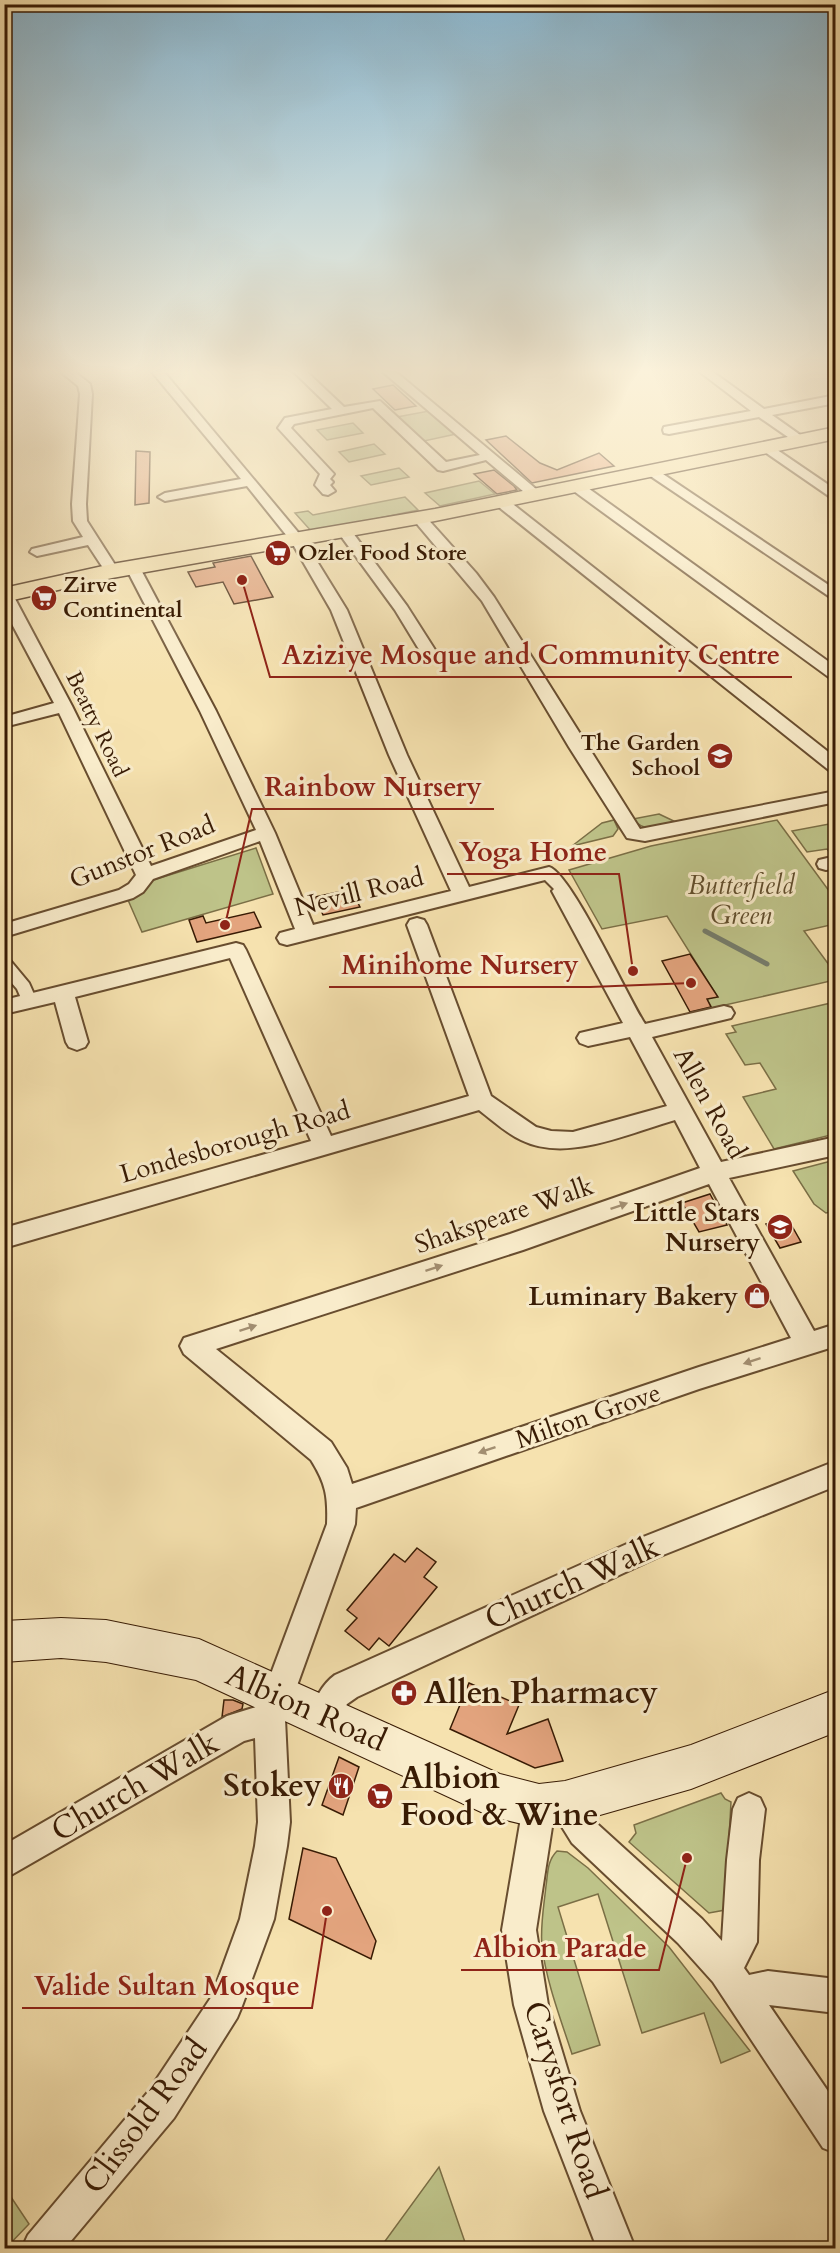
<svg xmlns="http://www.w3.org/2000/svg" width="840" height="2253" viewBox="0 0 840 2253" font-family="Cardo,serif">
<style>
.green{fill:#bec389;stroke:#7b6f46;stroke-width:1.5}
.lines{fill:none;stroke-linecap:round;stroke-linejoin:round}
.stream{stroke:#757c6b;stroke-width:5}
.building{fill:#e3a47e;stroke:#381b04;stroke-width:1.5}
.pedestrian-casing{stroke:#684d2f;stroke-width:4}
.minor-casing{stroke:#684d2f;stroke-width:4}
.secondary-casing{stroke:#381b04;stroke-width:2}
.trunk-casing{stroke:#381b04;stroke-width:3}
.pedestrian{fill:#f9eccb;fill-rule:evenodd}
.minor{fill:#f9eccb;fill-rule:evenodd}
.secondary{fill:#f9eccb;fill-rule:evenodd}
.trunk{fill:#f6e2af;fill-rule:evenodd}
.oneway{fill:#a28e71}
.labels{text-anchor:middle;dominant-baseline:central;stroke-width:6;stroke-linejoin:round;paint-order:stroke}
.far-poi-label{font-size:22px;font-weight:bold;fill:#381b04;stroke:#f9eccb;text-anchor:start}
.far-street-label{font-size:22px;fill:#381b04;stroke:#f9eccb}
.street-label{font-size:26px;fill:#381b04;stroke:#f9eccb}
.park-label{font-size:26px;font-style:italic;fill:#604d2c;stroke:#f9eccb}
.poi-label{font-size:26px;font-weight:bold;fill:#381b04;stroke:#f9eccb;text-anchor:end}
.near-street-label{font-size:32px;fill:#381b04;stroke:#f9eccb}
.near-poi-label{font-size:32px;font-weight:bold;fill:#381b04;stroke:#f9eccb;text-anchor:start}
.leader{fill:none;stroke:#8f2418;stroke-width:2}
.callout-dot{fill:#8f2418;stroke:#f9eccb;stroke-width:2}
.callout-label{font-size:27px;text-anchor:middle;font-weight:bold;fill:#8f2418;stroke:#f9eccb;stroke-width:6;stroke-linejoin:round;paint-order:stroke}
</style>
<rect width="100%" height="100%" fill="#f6e2af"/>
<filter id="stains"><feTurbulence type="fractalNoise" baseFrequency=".00333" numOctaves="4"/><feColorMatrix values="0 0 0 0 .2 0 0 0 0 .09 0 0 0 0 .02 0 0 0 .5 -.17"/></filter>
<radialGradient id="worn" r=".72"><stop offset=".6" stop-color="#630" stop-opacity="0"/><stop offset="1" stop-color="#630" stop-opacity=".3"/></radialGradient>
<g class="green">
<path d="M429,411l27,23 -32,7 -27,-24z"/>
<path d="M353,423l10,10 -36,7 -10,-10z"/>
<path d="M374,444l11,10 -36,8 -10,-10z"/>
<path d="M399,468l10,9 -38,8 -10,-9z"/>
<path d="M479,481l16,13 -55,12 -15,-13z"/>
<path d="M405,497l13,13 -106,22 -17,-19 13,-2 5,4z"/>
<path d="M659,814l21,10c-16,3 -36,10 -47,-5z"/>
<path d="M614,820l4,9 -5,7 -41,10 30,-23z"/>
<path d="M777,820l58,79v25l-31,7 31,42v7l-123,28 -5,-9 10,-3 -50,-80 -65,13 -33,-59 82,-24z"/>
<path d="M829,824l3,3 3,-1v28l-3,1 -5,-6 -20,3 -15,-21z"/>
<path d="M256,848l17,46 -131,38 -14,-32 22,-19z"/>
<path d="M835,1002v132l-61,15 -31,-52 33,-8 -16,-26 -15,2 -19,-31 10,-2 -4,-6z"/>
<path d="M835,1160v51l-9,2 -12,-9 -21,-33z"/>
<path d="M721,1793l4,6 6,3 -6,108 -16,3 -80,-71 7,-9 -2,-8z"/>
<path d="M557,1851l10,1 21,16 81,79 81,104 -29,12 -17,-50 -62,20 -44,-139 -40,13 42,138 -28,9c-11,-34 -26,-73 -30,-108 -2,-19 2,-41 4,-60 2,-13 1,-25 11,-35z"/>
<path d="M439,2167l28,81h-87z"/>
<path d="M5,2188l24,36 -23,24h-2z"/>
</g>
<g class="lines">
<path class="stream" d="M705,931l62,33"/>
</g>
<g class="building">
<path d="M393,385l23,21 -21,4 -22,-21z"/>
<path d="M506,436l34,27 17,7 42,-17 15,13 -82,17 -46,-43z"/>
<path d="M136,451l14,1 -1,51 -14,2z"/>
<path d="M494,470l20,16 3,4 -20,4 -23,-20z"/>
<path d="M251,556l22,41 -39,7 -11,-22 -27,5 -8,-15 27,-5 -2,-4z"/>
<path d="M351,889l9,18 -37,8 -8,-18z"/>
<path d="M254,912l7,15 -64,15 -8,-22 14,-4 3,7z"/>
<path d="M690,954l28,43 -11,2 4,8 -21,5 -28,-51z"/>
<path d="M710,1194l17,31 -28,7 -17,-29z"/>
<path d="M788,1219l13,23 -21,6 -14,-24z"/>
<path d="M417,1548l19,14 -12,15 13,10 -48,59 -10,-8 -10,12 -24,-19 12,-13 -10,-8 47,-56 11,8z"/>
<path d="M469,1683l50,22 -12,29 41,-15 15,42 -28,7 -85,-39z"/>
<path d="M224,1700h9l10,4 -1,5 -20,8z"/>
<path d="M339,1757l20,10 -16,48 -21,-10z"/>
<path d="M303,1848l33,10 40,83 -5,18 -82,-40z"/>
</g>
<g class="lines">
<defs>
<path id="pedestrian" d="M4,958l5,1 20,24 8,18 -3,4h-10l-7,-16 -13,-15z"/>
<g id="minor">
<path d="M61,372h14l15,12 2,10 -6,110 1,17 32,50 -2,3h-10l-19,-29 -51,11 -7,-4 2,-3 51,-12 -10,-16 -1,-17 8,-110 -2,-8z"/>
<path d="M152,372h12l138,165 45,73 60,145 62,132 80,-20c22,6 78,129 96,157l79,-18 7,2 3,5 -3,5 -79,19 69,125 115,-25v18l-107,23 85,153 22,-7v22l-137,43 -343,119 -1,16 -70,195 5,103 -3,24 -13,73 -32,87 -5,12 -63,100 -109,130h-43l6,-13 120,-143 64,-96 28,-77 15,-73 3,-24 -3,-84 -11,3 -240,138v-34l223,-129 32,-10 68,-182c1,-28 -1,-40 -16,-64l-127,-106 -4,-8 4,-8 326,-104 190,-66 -25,-48c-46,13 -108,43 -154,20 -15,-7 -29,-20 -42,-30l-475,138v-20l307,-87 -81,-183 -155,39 13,45 -3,5 -8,3 -8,-3 -3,-5 -11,-40 -51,12v-14l232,-57 7,2 3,5 85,186 138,-40 -62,-171 3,-5 7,-2 7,2 3,5 64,171 45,31 15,4 22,1 94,-26 -37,-69 -42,9 -8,-3 -3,-5 3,-5 43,-10 -71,-132 2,-2 -9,-9 -258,65 -7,-2 -3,-5 3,-5 15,-4 -35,-88 -107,38 -10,13 -10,6 -129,39v-13l115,-34 10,-6 7,-9 -77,-162 -55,14v-10l50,-14 -50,-94v-18l9,4 59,111 79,160 105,-36 -56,-119 -74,-143 7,-4 7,4 76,143 59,122 38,92 138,-34 -62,-136 -58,-145 -40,-69 -44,-55 -82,15 -7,-4 7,-4 76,-14zM709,1184l82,154 -92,29 -347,117 -5,-16 -16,-26 -115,-93 307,-99z"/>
<path d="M294,372h13l37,35 36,-6 66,61 34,-7 -97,-83h13l146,122 -7,4 -5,-1 -44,-37 -43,11 -5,-1 -65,-62 -79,16 -3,4 43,46 -4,5 3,3 -3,3 5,6 -7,4 -5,-1 -8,-9 5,-11 -42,-46 7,-10 47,-9z"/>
<path d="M700,372h13l51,37 72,-14v8l-64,12 31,22 2,3 -2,3 -5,1 -39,-27 -90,17 -5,-1 -1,-3 1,-3 87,-16z"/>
<path d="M767,443l69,47v11l-74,-51 -2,-3 2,-3z"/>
<path d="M651,466l185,124v11l-190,-128 -2,-3z"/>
<path d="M576,482l5,1 255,184v13l-6,-2 -259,-189 -2,-3 2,-3z"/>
<path d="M500,497l5,1 331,260v14l-6,-1 -335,-267 -2,-3 2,-3z"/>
<path d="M419,514l5,1 52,58 18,24 146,232 196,-38v11l-191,39 -18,-3 -58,-91 -87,-146 -70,-83z"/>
<path d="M345,528l5,1 57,77 30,47 -2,3h-12l-28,-46 -57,-78z"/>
<path d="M836,856v12l-10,2 -7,-2 -2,-4 2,-4z"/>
<path d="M836,1461v25l-178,71 -301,140 -10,7 -12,23 -11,4 -11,-4 -4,-11c6,-16 12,-31 26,-41l303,-136z"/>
<path d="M565,1787l11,5 18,29 108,98 20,22 5,-81 6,-51 5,-11 11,-5 11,5 5,11 -6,51 -2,82 -13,26 5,7 19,-4 68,8v34l-67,-8 67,98v50l-13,-5 -110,-166 -35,-39 -106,-100 -18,-29 -18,116 12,75 32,106 55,137h-38l-53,-137 -30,-106 -12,-75 21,-124 5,-11 11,-5 12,8 3,-6z"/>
</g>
<path id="secondary" d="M61,1618l45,2 93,19 301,135 39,10 26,-3 126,-36 145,-56v43l-145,57 -126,36 -26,3 -42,-10 -16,-6 -285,-132 -90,-18 -45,-4 -57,4v-41z"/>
<path id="trunk" d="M836,427v12l-401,82 -323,57 -108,24v-14l108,-24 323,-55z"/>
</defs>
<use href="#pedestrian" class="pedestrian-casing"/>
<use href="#minor" class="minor-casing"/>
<use href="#secondary" class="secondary-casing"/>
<use href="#trunk" class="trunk-casing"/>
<use href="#pedestrian" class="pedestrian"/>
<use href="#minor" class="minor"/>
<use href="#secondary" class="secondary"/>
<use href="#trunk" class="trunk"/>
</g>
<defs><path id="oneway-solid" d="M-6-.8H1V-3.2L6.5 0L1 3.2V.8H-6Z" transform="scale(1.5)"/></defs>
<g class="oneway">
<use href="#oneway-solid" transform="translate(619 1206) rotate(-19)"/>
<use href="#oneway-solid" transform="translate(434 1268) rotate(-18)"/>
<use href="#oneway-solid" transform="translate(248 1328) rotate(-18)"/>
<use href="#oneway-solid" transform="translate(752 1361) rotate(162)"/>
<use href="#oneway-solid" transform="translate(487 1450) rotate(161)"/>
</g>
<linearGradient id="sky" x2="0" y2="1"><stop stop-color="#8ab8d2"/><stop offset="0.54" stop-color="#fbf2db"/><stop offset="1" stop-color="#fbf2db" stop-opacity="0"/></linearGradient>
<rect width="840" height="687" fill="url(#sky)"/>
<defs>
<symbol id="supermarket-disc" viewBox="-11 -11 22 22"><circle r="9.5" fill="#8f2418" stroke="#f9eccb"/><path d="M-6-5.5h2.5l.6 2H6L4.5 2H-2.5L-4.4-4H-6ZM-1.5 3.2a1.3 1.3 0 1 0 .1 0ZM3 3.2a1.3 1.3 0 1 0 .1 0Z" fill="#fff"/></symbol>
<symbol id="school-disc" viewBox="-11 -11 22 22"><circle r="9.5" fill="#8f2418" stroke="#f9eccb"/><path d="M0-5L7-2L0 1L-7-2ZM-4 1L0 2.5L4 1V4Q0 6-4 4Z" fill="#fff"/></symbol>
<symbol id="shop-disc" viewBox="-11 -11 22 22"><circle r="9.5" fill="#8f2418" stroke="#f9eccb"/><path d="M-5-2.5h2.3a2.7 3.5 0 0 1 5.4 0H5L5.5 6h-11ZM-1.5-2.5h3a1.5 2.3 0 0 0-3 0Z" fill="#fff"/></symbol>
<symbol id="pharmacy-disc" viewBox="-11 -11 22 22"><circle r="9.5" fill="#8f2418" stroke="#f9eccb"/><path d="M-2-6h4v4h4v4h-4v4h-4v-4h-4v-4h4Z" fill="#fff"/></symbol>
<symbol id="restaurant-disc" viewBox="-11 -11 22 22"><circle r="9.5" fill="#8f2418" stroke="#f9eccb"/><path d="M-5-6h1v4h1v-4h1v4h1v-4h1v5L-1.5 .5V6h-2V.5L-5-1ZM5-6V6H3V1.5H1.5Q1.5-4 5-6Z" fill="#fff"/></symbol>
</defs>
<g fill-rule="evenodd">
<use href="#supermarket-disc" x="263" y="538" width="30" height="30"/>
<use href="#supermarket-disc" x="29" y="583" width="30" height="30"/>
<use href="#school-disc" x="705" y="741" width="30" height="30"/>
<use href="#school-disc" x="765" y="1212" width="30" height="30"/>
<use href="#shop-disc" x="742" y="1281" width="30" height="30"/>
<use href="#pharmacy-disc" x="389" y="1678" width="30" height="30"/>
<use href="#restaurant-disc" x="326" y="1771" width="30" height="30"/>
<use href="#supermarket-disc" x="365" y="1781" width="30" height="30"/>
</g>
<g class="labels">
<g class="far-poi-label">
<text x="298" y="553">Ozler Food Store</text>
<text x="63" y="585">Zirve<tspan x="63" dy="25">Continental</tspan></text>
<text x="700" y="743" text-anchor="end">The Garden<tspan x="700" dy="25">School</tspan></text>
</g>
<g class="far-street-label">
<text transform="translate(97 724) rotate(64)">Beatty Road</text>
</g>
<g class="street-label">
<text transform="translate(142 852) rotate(-22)">Gunstor Road</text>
<text transform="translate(359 892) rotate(-14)">Nevill Road</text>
<text transform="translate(710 1103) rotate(61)">Allen Road</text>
<text transform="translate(235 1142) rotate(-16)">Londesborough Road</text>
<text transform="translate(504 1215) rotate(-19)">Shakspeare Walk</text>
<text transform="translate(588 1416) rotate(-19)">Milton Grove</text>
</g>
<g class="park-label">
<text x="741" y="885">Butterfield<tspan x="741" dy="30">Green</tspan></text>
</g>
<g class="poi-label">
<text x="760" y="1212">Little Stars<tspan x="760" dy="30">Nursery</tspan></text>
<text x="738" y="1296">Luminary Bakery</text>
</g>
<g class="near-street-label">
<text transform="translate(572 1583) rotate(-24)">Church Walk</text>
<text transform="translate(306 1708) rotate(24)">Albion Road</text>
<text transform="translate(135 1787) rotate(-30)">Church Walk</text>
<text transform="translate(565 2100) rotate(72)">Carysfort Road</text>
<text transform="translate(145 2116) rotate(-53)">Clissold Road</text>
</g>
<g class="near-poi-label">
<text x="424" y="1693">Allen Pharmacy</text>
<text x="400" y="1778">Albion<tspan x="400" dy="37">Food &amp; Wine</tspan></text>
<text x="322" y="1786" text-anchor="end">Stokey</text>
</g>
</g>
<path class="leader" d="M242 580L270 677H792M225 925L252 809H494M633 971L619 874H447M691 983L590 987H329M687 1858L659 1970H461M327 1911L312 2008H22"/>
<g class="callout-dot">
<circle cx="242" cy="580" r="6"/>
<circle cx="225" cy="925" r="6"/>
<circle cx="633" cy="971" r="6"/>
<circle cx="691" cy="983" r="6"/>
<circle cx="687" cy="1858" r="6"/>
<circle cx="327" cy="1911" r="6"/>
</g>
<g class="callout-label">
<text x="531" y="664">Aziziye Mosque and Community Centre</text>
<text x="373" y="796">Rainbow Nursery</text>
<text x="533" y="861">Yoga Home</text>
<text x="460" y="974">Minihome Nursery</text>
<text x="560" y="1957">Albion Parade</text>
<text x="167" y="1995">Valide Sultan Mosque</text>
</g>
<rect width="840" height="2253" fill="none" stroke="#f6e2af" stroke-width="24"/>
<rect x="6" y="6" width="828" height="2241" fill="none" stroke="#381b04" stroke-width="3"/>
<rect x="12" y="12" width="816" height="2229" fill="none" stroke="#381b04" stroke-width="1.5"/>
<rect width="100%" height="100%" filter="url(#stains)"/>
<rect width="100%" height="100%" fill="url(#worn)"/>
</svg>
